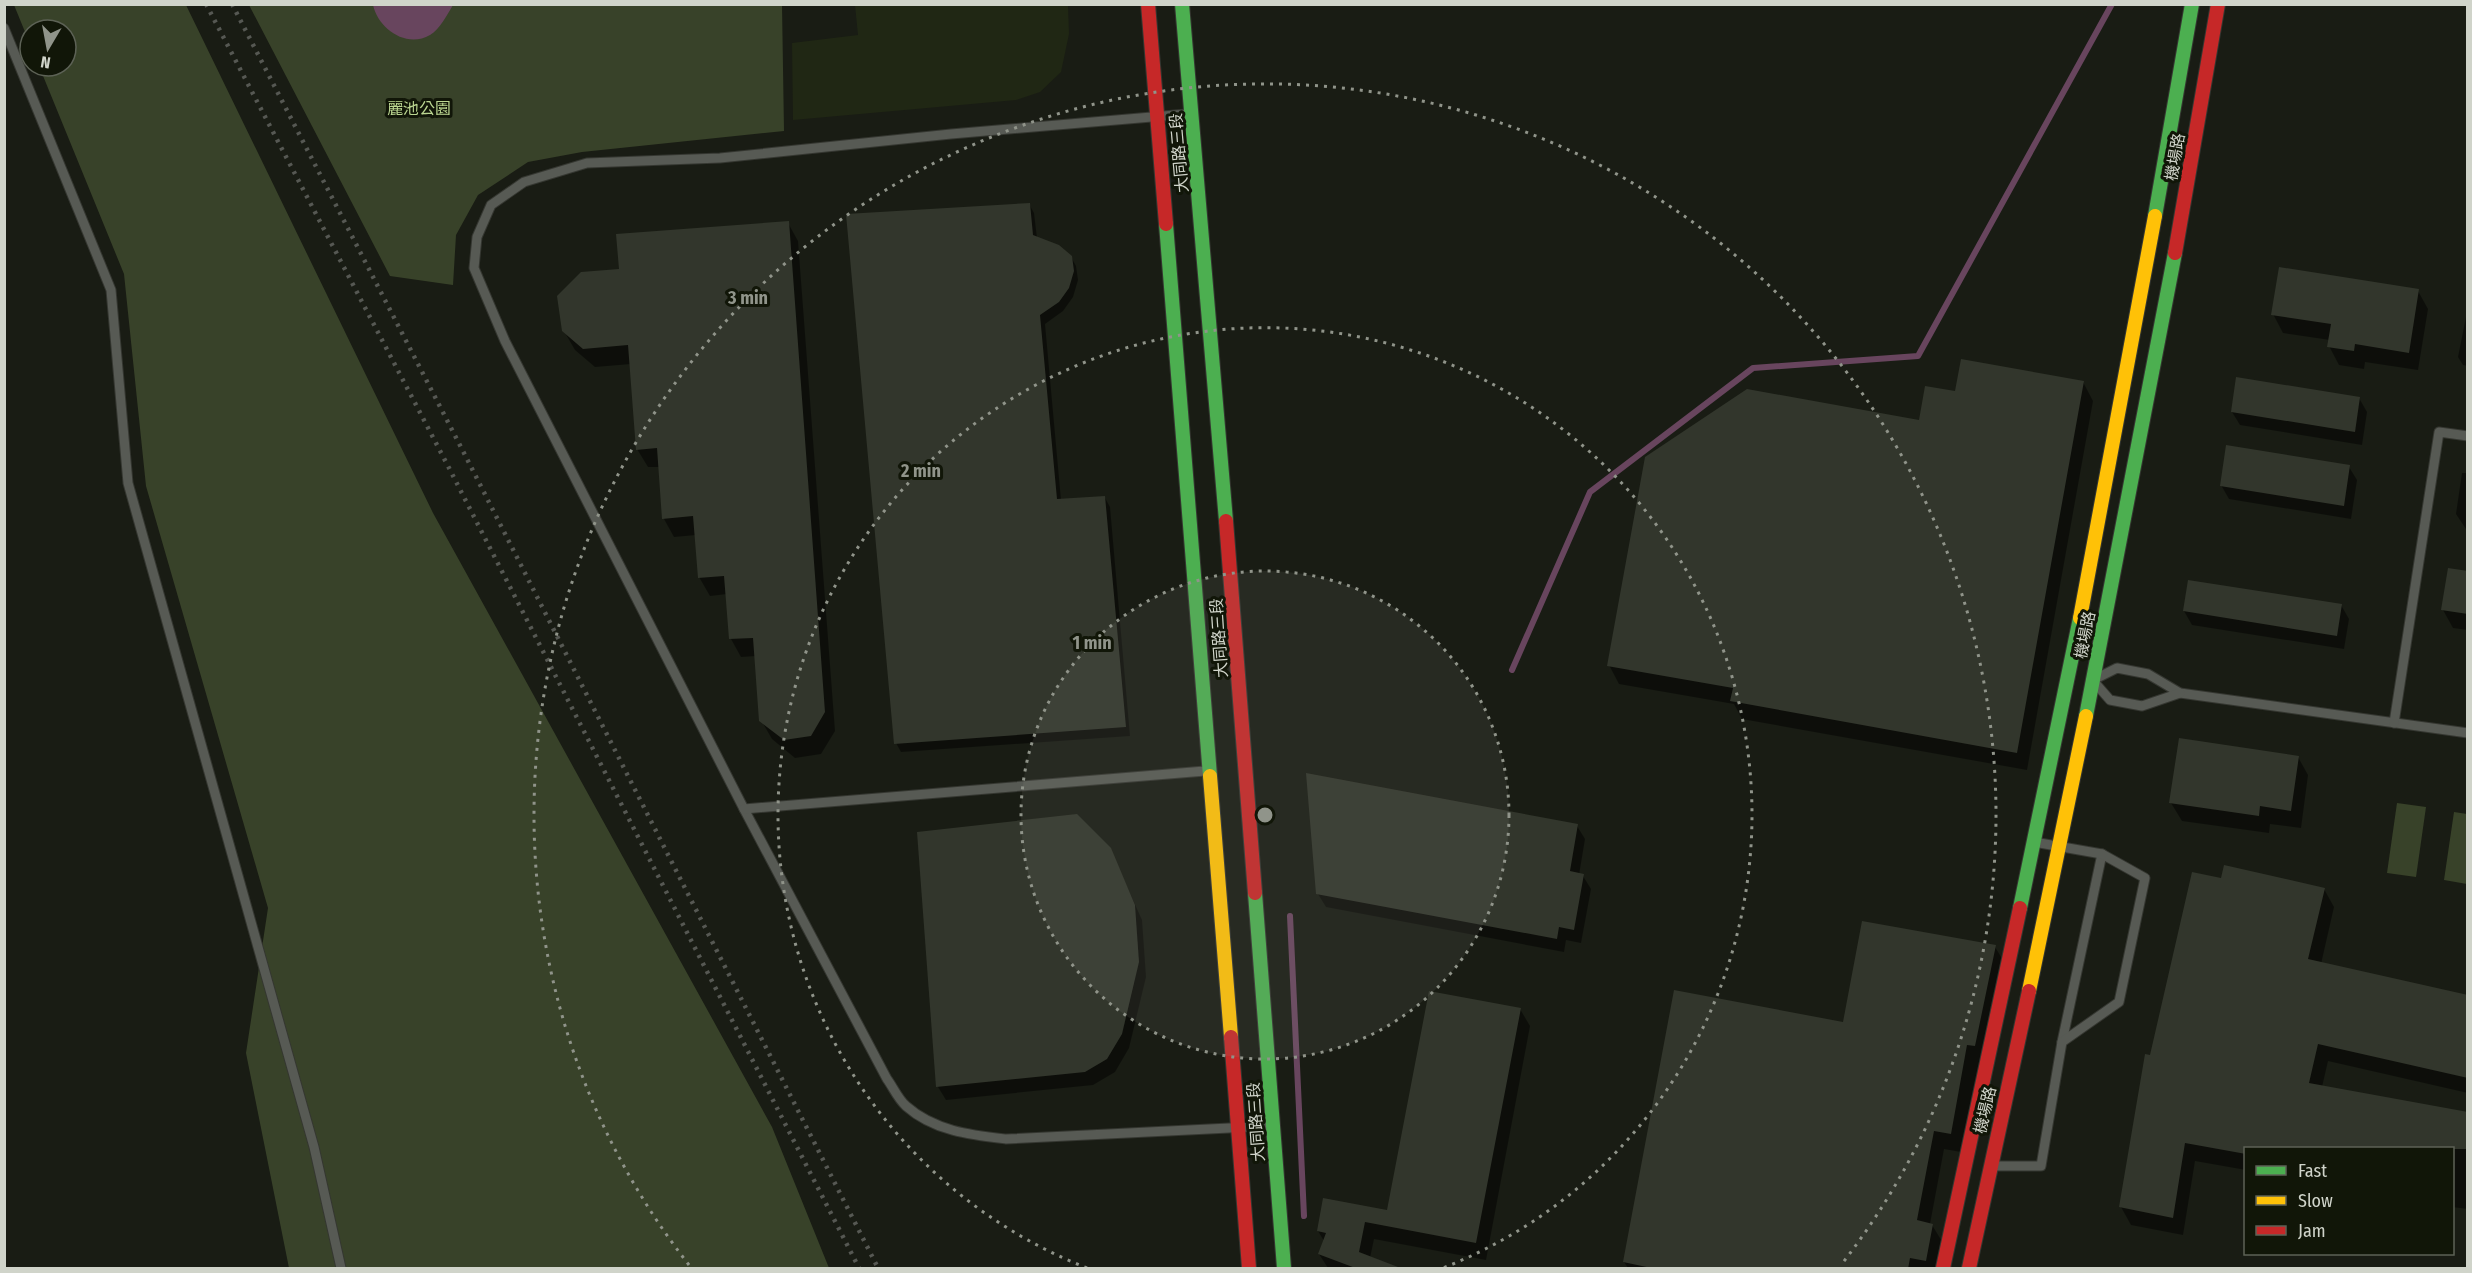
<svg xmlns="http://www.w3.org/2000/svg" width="2472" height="1273" viewBox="0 0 2472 1273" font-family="'Fira Sans Condensed','Noto Sans TC',sans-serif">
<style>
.built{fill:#202714}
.green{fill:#384229}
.water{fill:#68455e}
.shadow{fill:#0007}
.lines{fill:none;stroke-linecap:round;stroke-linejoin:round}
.stream{stroke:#68455e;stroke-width:6}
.building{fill:#32362c}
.lane-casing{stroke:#353731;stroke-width:11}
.fast-casing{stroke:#353731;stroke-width:16}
.slow-casing{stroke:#353731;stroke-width:16}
.jam-casing{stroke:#353731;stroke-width:16}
.lane{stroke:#575a54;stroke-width:9}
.fast{stroke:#4caf50;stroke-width:14}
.slow{stroke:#ffc107;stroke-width:14}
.jam{stroke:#c62828;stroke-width:14}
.rail{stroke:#565853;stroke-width:4.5;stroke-dasharray:3 6;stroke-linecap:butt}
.ring{fill:none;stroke:#90948a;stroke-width:3;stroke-dasharray:3 6}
.labels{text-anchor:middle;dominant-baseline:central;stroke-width:6;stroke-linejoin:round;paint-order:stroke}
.park-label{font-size:16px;fill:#bbd691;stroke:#111608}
.street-label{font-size:16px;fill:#d0d4ca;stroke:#111608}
.centre{fill:#90948a;stroke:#111608;stroke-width:3}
.ring-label{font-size:18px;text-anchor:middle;font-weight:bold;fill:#90948a;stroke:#111608;stroke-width:6;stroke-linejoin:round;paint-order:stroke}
</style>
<rect width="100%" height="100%" fill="#191c14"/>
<path class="built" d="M855,5h213l1,29 -8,38 -21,20 -24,8 -223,20 -1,-77 66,-8z"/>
<g class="green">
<path d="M14,5h172l247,508 339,614 57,141h-540l-43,-215 22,-145 -122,-422 -22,-212 -85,-208h27v-36h-36v14z"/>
<path d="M249,5h533l2,126 -202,21 -54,10 -50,33 -22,40 -3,50 -63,-9z"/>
<path d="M2397,803l29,4 -10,70 -29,-4z"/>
<path d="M2454,812l13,2v70l-23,-4z"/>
</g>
<path class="water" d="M373,5l80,-1v1c-6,10 -13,24 -23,30 -24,14 -52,-7 -57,-30z"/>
<g class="shadow">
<path d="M1029,204l5,9 3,25 34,19 5,9 2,14 -5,17 -10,14 -18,13 16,176 44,-2 5,9 20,229 -229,16 -5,-9z"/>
<path d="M788,223l10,18 37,490 -14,23 -26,4 -23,-19 -11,-19 -5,-64 -15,1 -10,-18 -4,-45 -17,2 -11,-19 -3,-42 -22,2 -10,-18 -4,-52h-12l-11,-18 -6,-85 -36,3 -20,-17 -11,-19 57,-61z"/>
<path d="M2418,291l10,18 -10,61 -53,-8 -1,7 -25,-4 -10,-19 1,-6 -47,-7 -10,-19z"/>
<path d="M2468,307v59l-5,-1 -5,-8z"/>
<path d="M2083,382l10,19 -66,369 -285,-51 -8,-15 -115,-20 -10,-19 347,-272z"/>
<path d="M2359,398l8,14 -5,33 -122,-20 -8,-13z"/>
<path d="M2349,467l8,13 -6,39 -122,-20 -8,-14z"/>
<path d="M2462,473h6v59l-12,-18z"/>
<path d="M2468,573v57l-15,-2 -10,-18z"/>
<path d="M2341,605l8,14 -5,30 -152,-24 -8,-14z"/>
<path d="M2298,757l10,18 -7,53 -31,-4 -1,9 -87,-12 -11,-18z"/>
<path d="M1577,826l8,13 -6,36 4,1 8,13 -10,54 -15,-3 -2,12 -238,-45 -8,-13z"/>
<path d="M1110,849l32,71 4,57 -17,71 -14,24 -22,13 -147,15 -8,-13z"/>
<path d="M2222,880l102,9 10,18 -13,57 147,33v96l-140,-32 -6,26 146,26v96l-16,-2v-59h-206v22l-51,-9 -12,74 -52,-10 -10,-18 30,-150z"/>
<path d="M1995,947l11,18 -45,187 -17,-3 -14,75 2,1 11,18 -5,25h-310l-4,-6 220,-238z"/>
<path d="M1520,1009l10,17 -44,234 -112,-21 -4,19 23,10h-65l-9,-14 5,-13 -6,-10 70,-19z"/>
</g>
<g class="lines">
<g class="stream">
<path d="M1512,670l78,-178 163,-124 165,-12 194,-352"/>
<path d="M1290,916l14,300"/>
</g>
</g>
<g class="building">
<path d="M1030,203l3,32 26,10 13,11 2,15 -5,17 -10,14 -19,13 17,184 48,-3 21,231 -232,17 -48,-530z"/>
<path d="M789,221l36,491 -14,24 -27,4 -25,-19 -6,-83 -24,1 -5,-63 -26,2 -5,-62 -31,3 -5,-71 -21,2 -8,-105 -45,4 -21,-18 -5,-35 24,-24 38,-3 -3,-35z"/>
<path d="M2279,267l140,22 -10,64 -54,-9 -1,7 -27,-4 4,-23 -60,-9z"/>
<path d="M1961,359l123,22 -67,372 -287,-52 3,-13 -126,-22 38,-209 102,-68 172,31 6,-34 30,5z"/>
<path d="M2236,377l124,20 -5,35 -124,-20z"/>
<path d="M2226,445l124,20 -6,41 -124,-20z"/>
<path d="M2448,568l20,3v43l-27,-4z"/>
<path d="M2188,580l154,24 -5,32 -154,-25z"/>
<path d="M2179,738l120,18 -8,55 -31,-5 -1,10 -90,-13z"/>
<path d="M1306,773l272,51 -8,47 14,3 -10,56 -15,-3 -2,12 -241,-45z"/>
<path d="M1077,814l34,34 24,57 4,57 -17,72 -15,25 -22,13 -149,15 -19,-255z"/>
<path d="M2224,865l101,23 -17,71 160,36v83l-150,-34 -9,39 159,29v37h-222v5l-61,-11 -12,75 -54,-11 26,-153 5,1 42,-183 29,6z"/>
<path d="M1862,921l134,24 -21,101 -8,-1 -16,89 -17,-3 -17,89 16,4 -7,37 -16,-3 -2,11h-252l-33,-7 51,-272 169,32z"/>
<path d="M1429,991l92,17 -45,235 -111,-21 -6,30 39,15v2h-40l-40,-15 8,-21 -9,-2 6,-33 64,12z"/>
</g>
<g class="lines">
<defs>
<g id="lane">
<path d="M4,28l107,262 17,193 186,664 27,121"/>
<path d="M1187,114l-236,20 -231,24 -133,5 -63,19 -33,23 -14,32 -3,31 31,73 239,468 143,270c6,8 11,20 19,27 28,25 65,29 100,33l264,-13"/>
<path d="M2097,678l20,-10 31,6 32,19 288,40"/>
<path d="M2096,684l14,16 32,6 38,-13"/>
<path d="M2394,723l45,-291 29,4"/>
<path d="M744,809l461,-38"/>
<path d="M2062,1042l40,-188"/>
<path d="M1993,1166h48l21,-124 57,-40 26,-124 -43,-24 -68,-12"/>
</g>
<g id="fast">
<path d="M1182,4l44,517"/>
<path d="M2155,216l37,-212"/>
<path d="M1166,224l44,552"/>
<path d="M2086,716l89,-463"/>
<path d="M1255,893l29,375"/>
<path d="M2020,908l60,-290"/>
</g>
<g id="slow">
<path d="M2080,618l75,-402"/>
<path d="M1210,776l21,261"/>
<path d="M2029,991l57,-275"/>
</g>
<g id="jam">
<path d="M1148,4l18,220"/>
<path d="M2175,253l43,-249"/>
<path d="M1226,521l29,372"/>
<path d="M1231,1037l18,231"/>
<path d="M1943,1268l77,-360"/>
<path d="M1969,1268l60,-277"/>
</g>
</defs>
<use href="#lane" class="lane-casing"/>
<use href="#fast" class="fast-casing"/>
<use href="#slow" class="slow-casing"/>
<use href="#jam" class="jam-casing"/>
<use href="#lane" class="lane"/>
<use href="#fast" class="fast"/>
<use href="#slow" class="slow"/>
<use href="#jam" class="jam"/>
<g class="rail">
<path d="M206,4l242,462 411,802"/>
<path d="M232,4l233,451 413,813"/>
</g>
</g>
<circle cx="1265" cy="815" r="244" fill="#90948a" fill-opacity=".12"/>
<g class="ring">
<circle cx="1265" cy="815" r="244"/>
<path d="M1087 1268A487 487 0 1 1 1443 1268"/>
<path d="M689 1265A731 731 0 1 1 1841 1265"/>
</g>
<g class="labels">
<g class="park-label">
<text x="419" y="108">麗池公園</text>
</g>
<g class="street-label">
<text transform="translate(1179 153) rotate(-95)">大同路三段</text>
<text transform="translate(2175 157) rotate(-80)">機場路</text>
<text transform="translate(2085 635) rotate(-79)">機場路</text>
<text transform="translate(1219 638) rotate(-94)">大同路三段</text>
<text transform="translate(1985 1110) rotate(-77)">機場路</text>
<text transform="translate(1256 1122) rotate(-94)">大同路三段</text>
</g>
</g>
<circle cx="1265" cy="815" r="9" class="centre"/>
<g class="ring-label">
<text x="748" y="304">3 min</text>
<text x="921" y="477">2 min</text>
<text x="1092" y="649">1 min</text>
</g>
<rect width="2472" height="1273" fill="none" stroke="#d0d4ca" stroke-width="12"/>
<rect x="2244" y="1147" width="210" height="108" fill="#111608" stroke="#5d6256" stroke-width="1.5"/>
<rect x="2256" y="1166" width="30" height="9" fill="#4caf50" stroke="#5d6256" stroke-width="1.5"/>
<text x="2298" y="1177" font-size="18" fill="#d0d4ca">Fast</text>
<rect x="2256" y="1196" width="30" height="9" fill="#ffc107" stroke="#5d6256" stroke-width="1.5"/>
<text x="2298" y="1207" font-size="18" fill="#d0d4ca">Slow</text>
<rect x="2256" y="1226" width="30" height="9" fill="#c62828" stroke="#5d6256" stroke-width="1.5"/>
<text x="2298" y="1237" font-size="18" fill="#d0d4ca">Jam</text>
<g transform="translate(48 48) rotate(190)"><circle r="28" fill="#111608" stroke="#5d6256" stroke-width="1.5"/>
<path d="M0-4.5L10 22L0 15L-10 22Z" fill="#90948a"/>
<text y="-9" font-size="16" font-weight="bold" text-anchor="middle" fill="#d0d4ca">N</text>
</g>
</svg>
